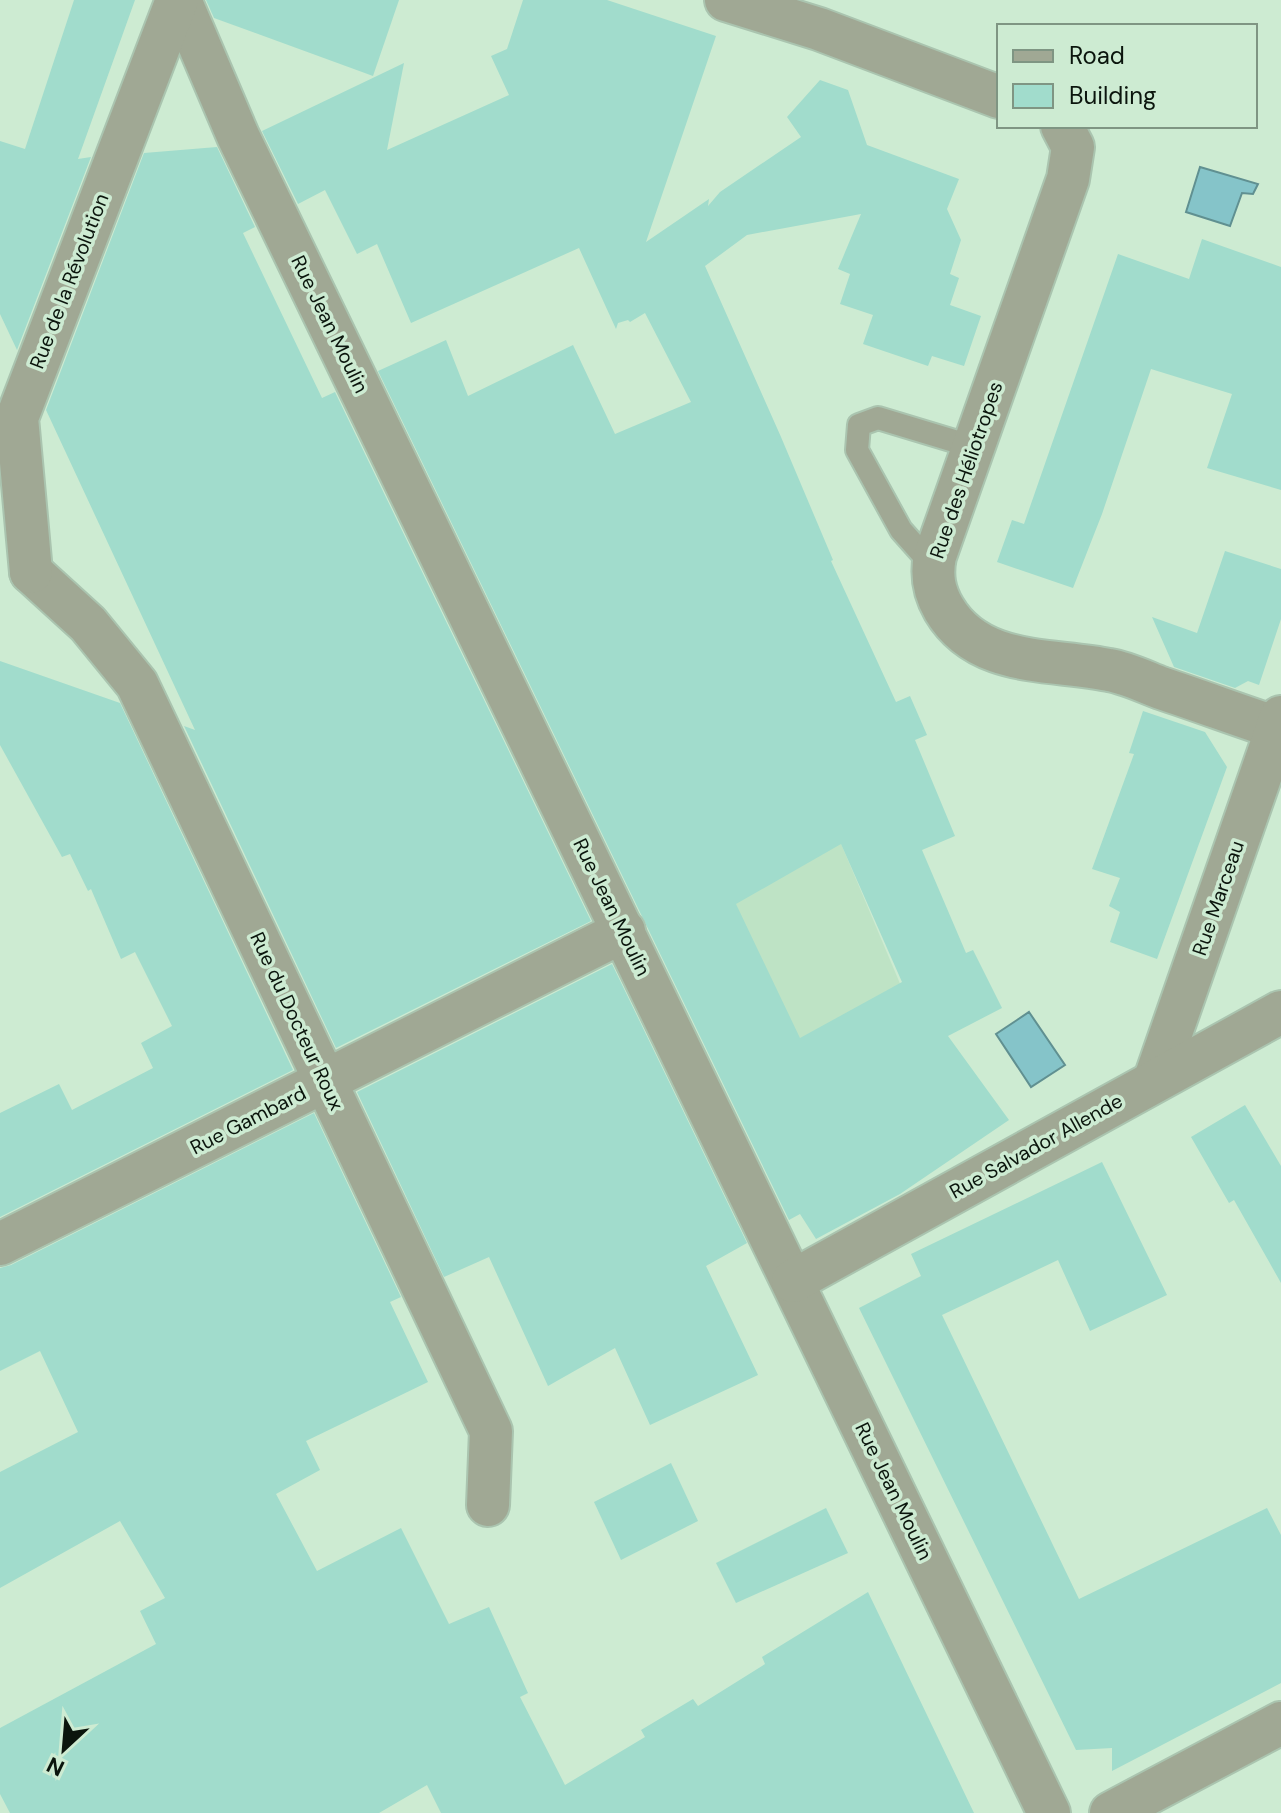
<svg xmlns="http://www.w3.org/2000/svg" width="1281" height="1813" viewBox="0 0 1281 1813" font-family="'DM Sans',sans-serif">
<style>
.built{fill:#bee3c5}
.water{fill:#85c4c9;stroke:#609091;stroke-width:2}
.building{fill:#a1dccc;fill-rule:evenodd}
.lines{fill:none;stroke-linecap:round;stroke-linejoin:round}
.service-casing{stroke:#aac4af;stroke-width:26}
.minor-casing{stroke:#aac4af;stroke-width:46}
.service{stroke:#a0a894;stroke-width:22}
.minor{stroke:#a0a894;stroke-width:42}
.labels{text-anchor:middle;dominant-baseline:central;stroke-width:7;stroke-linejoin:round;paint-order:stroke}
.street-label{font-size:20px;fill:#0b150d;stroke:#cdebd2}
</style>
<rect width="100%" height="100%" fill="#cdebd2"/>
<path class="built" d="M826,808l94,223 -158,102 -45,-267z"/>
<g class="water">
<path d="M1200,167l58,17 -5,10 -11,-1 -12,33 -44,-14z"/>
<path d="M1029,1012l36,53 -34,22 -35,-53z"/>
</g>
<g class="building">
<path d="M74,0h61l-57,159 13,-2 -74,193 -17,-36v-173l25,8z"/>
<path d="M206,0h193l-26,76 -159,-58z"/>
<path d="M523,0h84l109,36 -70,206 63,-43 -1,7 12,-14 81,-55 -14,-20 33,-37 28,10 19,55 92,34 -12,30 14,31 -11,34 9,4 -9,27 31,11 -17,50 -32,-10 -4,10 -65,-22 10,-29 -33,-11 10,-30 -12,-5 23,-55 -114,21 -42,31 76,171 52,123 -2,1 65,141 14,-6 17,39 -12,5 40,96 -33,14 44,103 7,-3 29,58 -54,28 61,84 -109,74 -84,45 -16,-25 -11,6 -411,-849 68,-31 22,56 105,-51 42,89 76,-32 -46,-89 -15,9 -2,-2 -10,3 -2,6 -37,-81 -168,75 -34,-79 -20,10 -32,-64 -27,14 -36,-73 142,-68 -17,87 122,-55 -18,-39 16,-7zM841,844l61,138 -102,56 -64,-134z"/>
<path d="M217,147l38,80 -12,6 79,165 13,-6 256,529 -255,127 -152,-322 11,4 -149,-320 98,-257z"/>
<path d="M1202,239l79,28v223l-74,-22 25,-74 -81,-25 -49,145 -29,74 -76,-26 15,-42 12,4 94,-270 71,25z"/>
<path d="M1225,551l56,18v50l-22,66 -11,-4 -13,7 -61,-21 -22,-50 45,16z"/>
<path d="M0,661l120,42 173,367 -293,147v-104l59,-29 13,26 81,-42 -12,-25 31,-17 -37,-74 -14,7 -30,-70 -3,2 -18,-37 -8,3 -62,-112z"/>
<path d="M1143,711l62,21 22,35 -70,192 -47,-17 10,-30 -11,-6 11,-28 -28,-9 42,-115 -5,-1z"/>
<path d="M612,964l135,279 -41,23 52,109 -108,50 -35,-77 -67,38 -59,-129 -45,20 -87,-185z"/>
<path d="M1245,1105l36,61v117l-47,-83 -5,3 -38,-66z"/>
<path d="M314,1113l87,184 -11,5 38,80 -122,59 14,29 -44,24 41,77 84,-43 48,96 40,-17 39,86 -8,4 45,88 80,-48 -4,-7 52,-31 5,7 67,-42 -3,-7 106,-65 106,221h-533l-14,-28 -48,28h-369l-10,-19v-66l156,-84 -16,-33 25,-13 -45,-77 -120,67v-116l78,-40 -38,-81 -40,20v-103l11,-3z"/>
<path d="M1102,1162l65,133 -77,36 -32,-71 -116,55 137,284 188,-91 14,27v148l-169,88v-23l-36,2 -217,-442 62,-32 -10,-22z"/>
<path d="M671,1463l27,58 -77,39 -27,-58z"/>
<path d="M826,1508l22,45 -112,50 -20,-40z"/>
</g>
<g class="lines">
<defs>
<path id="service" d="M933,566l-32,-36 -44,-80 2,-25 19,-7 96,29"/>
<g id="minor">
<path d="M180,0l58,136 811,1677"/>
<path d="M726,0l93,29 180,68"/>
<path d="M1062,126l11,21 -5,32 -133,377c-4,20 -1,36 9,53 35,59 107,49 165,61 18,3 36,12 52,18 39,13 77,27 116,40"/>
<path d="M31,572l57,52 49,60 354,747 -3,74"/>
<path d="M31,572l-14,-154 160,-418"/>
<path d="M1155,1079l126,-362"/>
<path d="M0,1244l624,-313"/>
<path d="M793,1281l488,-269"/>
<path d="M1111,1813l170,-90"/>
</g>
</defs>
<use href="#service" class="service-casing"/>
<use href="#minor" class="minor-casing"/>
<use href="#service" class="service"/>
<use href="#minor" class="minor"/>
</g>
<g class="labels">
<g class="street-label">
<text transform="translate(69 281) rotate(-69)">Rue de la Révolution</text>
<text transform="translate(330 324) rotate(64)">Rue Jean Moulin</text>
<text transform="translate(966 470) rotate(-71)">Rue des Héliotropes</text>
<text transform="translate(1218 898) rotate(-71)">Rue Marceau</text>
<text transform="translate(612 907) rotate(64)">Rue Jean Moulin</text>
<text transform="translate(297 1021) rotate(65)">Rue du Docteur Roux</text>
<text transform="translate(248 1120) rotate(-27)">Rue Gambard</text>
<text transform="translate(1036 1146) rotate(-29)">Rue Salvador Allende</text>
<text transform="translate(894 1491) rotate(64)">Rue Jean Moulin</text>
</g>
</g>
<rect x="997" y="24" width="260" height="104" fill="#cdebd2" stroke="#7f9583" stroke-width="2"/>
<rect x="1013" y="50" width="40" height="12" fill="#a0a894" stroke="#7f9583" stroke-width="2"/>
<text x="1069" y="64" font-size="24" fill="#0b150d">Road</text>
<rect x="1013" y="84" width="40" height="24" fill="#a1dccc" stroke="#7f9583" stroke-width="2"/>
<text x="1069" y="104" font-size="24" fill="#0b150d">Building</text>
<g transform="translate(64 1749) rotate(206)" stroke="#cdebd2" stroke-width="6" paint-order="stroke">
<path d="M0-6L14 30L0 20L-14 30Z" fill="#0b150d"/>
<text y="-12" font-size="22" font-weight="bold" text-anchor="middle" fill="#0b150d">N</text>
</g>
</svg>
